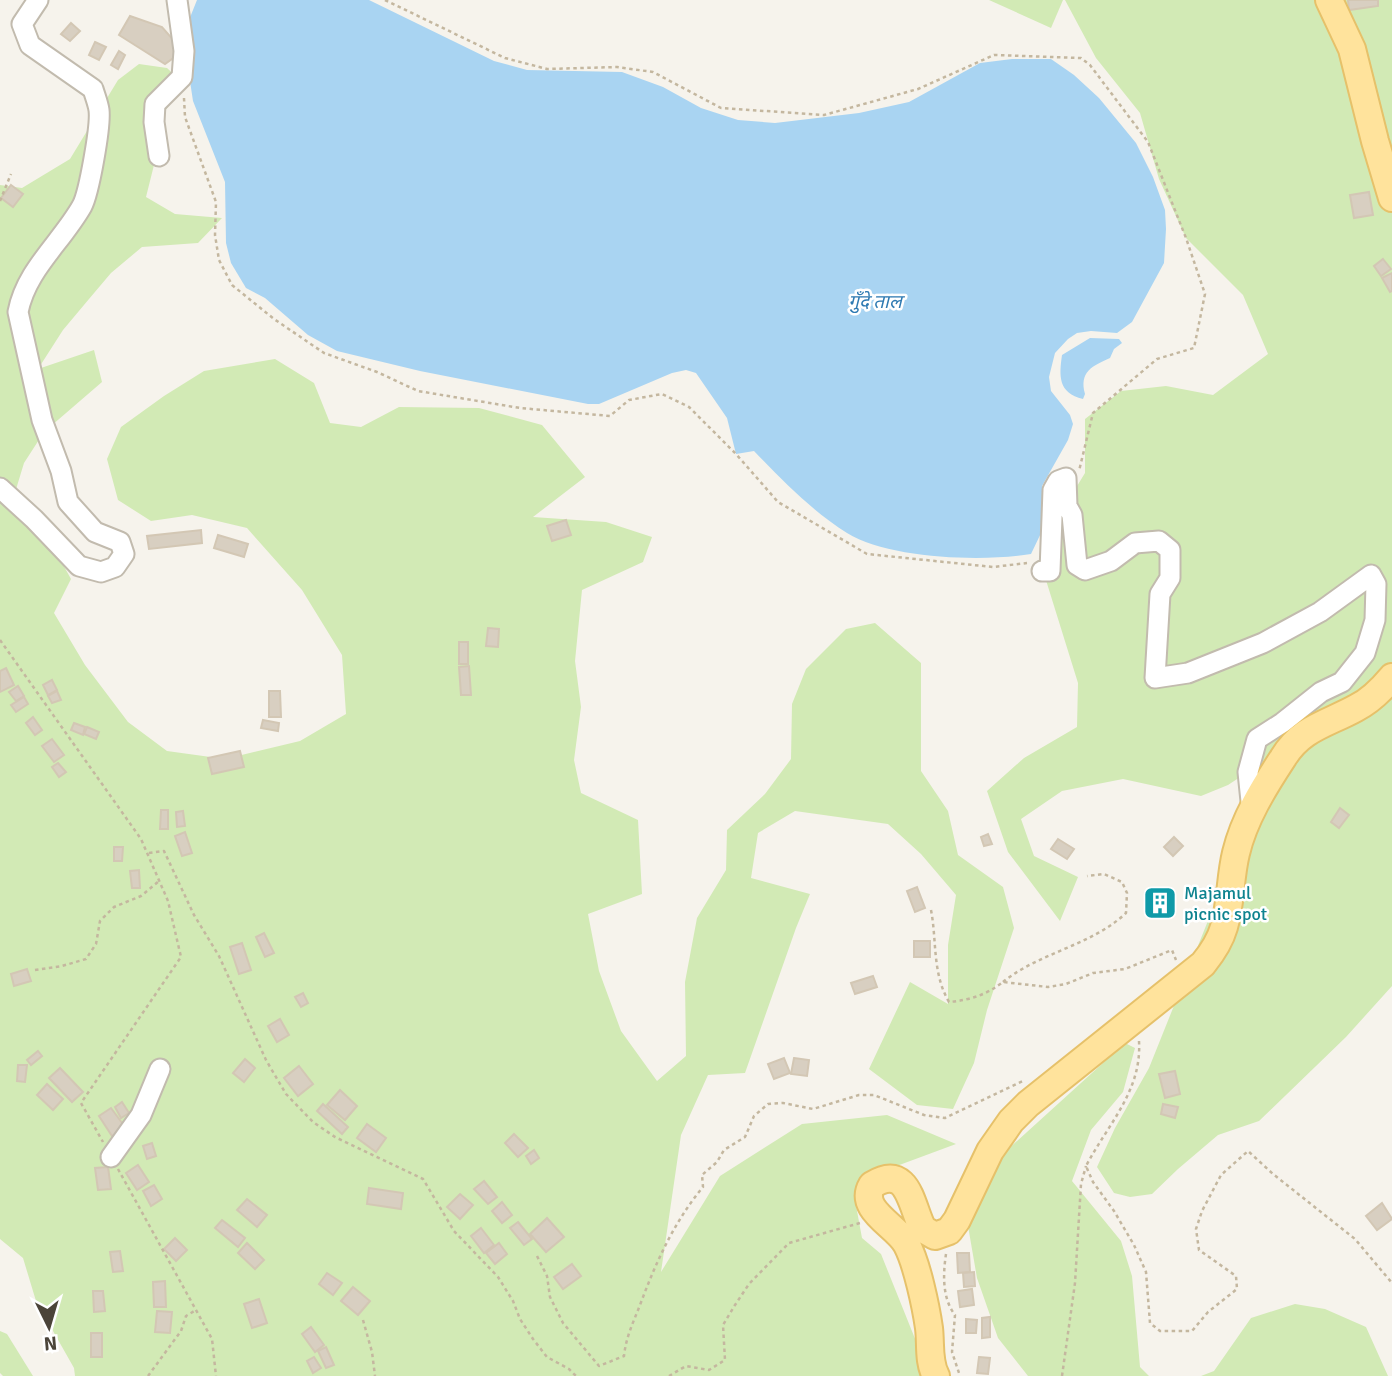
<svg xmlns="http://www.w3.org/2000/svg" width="1392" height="1376" viewBox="0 0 1392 1376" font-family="Signika,'Noto Sans Devanagari',sans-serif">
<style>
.green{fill:#d2eab5}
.water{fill:#a9d4f2}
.building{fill:#d8cfc1;stroke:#d3c7b4;stroke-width:2}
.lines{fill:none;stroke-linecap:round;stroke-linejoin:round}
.minor-casing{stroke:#c2bbae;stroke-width:23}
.major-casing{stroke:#e6c16a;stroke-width:30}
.path{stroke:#c4b79f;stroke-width:2.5;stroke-dasharray:3.5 3.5;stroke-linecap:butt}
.minor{stroke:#fff;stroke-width:19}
.major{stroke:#ffe39c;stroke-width:26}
.labels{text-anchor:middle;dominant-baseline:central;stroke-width:5;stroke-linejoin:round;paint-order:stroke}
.culture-label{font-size:18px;fill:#0d838f;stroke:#fff;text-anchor:start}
.water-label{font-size:19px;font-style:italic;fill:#2e7ab2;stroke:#fff}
</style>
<rect width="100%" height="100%" fill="#f6f3ec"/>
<g class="green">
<path d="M989,0h74l-12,28z"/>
<path d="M1065,0h327v986l-46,51 -87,84 -41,14 -40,34 -26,25 -22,3 -16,-4 -17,-26 18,-39 34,-60 103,-257 40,-68 -64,42 -27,11 -78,-17 -61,12 -41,28 13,37 44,21 -18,44 -52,-69 -21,-61 37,-33 53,-31 1,-44 -33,-106 15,-63 25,-41v-54l36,-28 45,-5 47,9 55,-41 -25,-59 -57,-57 -27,-59 -19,-66 -44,-55z"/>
<path d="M139,64l28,4 18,17 -28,36 -2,40 -9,36 29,17 47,4 -24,25 -56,4 -31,26 -22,26 -26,31 -25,39 56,-19 8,32 -58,50 -20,31 -14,46 41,34 20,36 -17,34 31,52 43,57 39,29 58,8 75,-18 46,-27 -4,-59 -40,-65 -55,-62 -55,-13 -41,6 -33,-21 -11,-41 14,-32 43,-31 40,-25 71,-12 39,24 16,40 31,4 38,-20 80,1 63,17 43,52 -52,40 73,5 46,15 -9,25 -61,28 -7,71 6,46 -7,53 7,33 57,27 4,74 -54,20 11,57 22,60 36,50 29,-25 -1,-74 12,-64 29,-48 1,-40 38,-36 26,-35 1,-55 14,-35 40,-40 29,-6 46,40v108l27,40 10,44 45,32 11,41 -27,82 -13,53 -21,46 -36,-4 -48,-36 41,-87 38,22v-59l8,-50 -35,-41 -33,-30 -93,-13 -37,22 -7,45 59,16 -14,34 -51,145 -37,2 -27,60 -20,137 59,-96 82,-52 85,-9 69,29 -89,33 -12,23 7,38 19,16 49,122h-855l-1,-8 -38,-67 -13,-43 -23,-19v-1054l22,3 48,-29 48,-79z"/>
<path d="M1125,1043l10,5 -12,44 -32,38 -19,51 49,60 11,35 8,91 9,9h-121l-30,-38 -21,-60 -9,-52 38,-75z"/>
<path d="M1295,1304l30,5 41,18 22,49h-187l13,-5 37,-53z"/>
<path d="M0,1331l7,3 26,42h-30l-3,-3z"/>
</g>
<g class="water">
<path d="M197,0h172l125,61 33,9 95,2 41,15 38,21 37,12 37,3 84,-10 50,-11 71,-39 32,-4h39l23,16 25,23 37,45 17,34 12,33 1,19 -2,34 -32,59 -15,11 -26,-2 -14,2 -9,6 -13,14 -6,24 2,14 19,24 3,9 -5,16 -26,46v45l-11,23c-48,8 -142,5 -184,-21 -35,-22 -64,-52 -93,-82l-18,3 -9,-36 -31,-45 -10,-3 -14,3 -73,31h-11l-168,-33 -83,-20 -29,-16 -43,-37 -19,-10 -15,-25 -5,-20 -1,-61 -32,-81 -5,-33 -1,-43z"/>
<path d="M1090,338l29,1 3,4 -8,6 -4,9c-18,8 -31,14 -25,36l-2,5c-25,-6 -24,-23 -21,-44z"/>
</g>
<g class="building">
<path d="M1348,0h30v6l-29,4z"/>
<path d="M130,16l32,11 21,24 -18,13 -46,-29z"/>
<path d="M71,23l9,8 -10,10 -9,-7z"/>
<path d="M95,42l11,5 -7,13 -10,-5z"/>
<path d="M119,51l6,4 -7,14 -7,-4z"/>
<path d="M11,185l12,9 -10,13 -12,-9z"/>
<path d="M1369,192l4,23 -19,3 -4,-23z"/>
<path d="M1383,259l8,10 -10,7 -7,-10z"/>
<path d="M1392,273v18l-2,1 -8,-14z"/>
<path d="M566,520l5,15 -19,6 -5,-15z"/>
<path d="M201,530l1,13 -53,6 -2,-13z"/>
<path d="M218,535l30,9 -4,13 -30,-9z"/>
<path d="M488,628l11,1 -1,18 -12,-1z"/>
<rect x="459" y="642" width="9" height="22"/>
<path d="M469,666l2,29h-10l-2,-28z"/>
<path d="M6,668l8,17 -14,7v-21z"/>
<path d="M52,680l5,10 -9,5 -5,-10z"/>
<path d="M18,686l6,10 -8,5 -7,-9z"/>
<path d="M57,691l4,9 -9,3 -4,-7z"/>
<path d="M269,691h11l1,26h-12z"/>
<path d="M24,697l4,7 -12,8 -5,-7z"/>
<path d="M33,717l9,13 -7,5 -9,-12z"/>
<path d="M263,720l16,3 -1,8 -17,-3z"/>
<path d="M74,723l11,4 -2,8 -12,-5z"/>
<path d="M87,727l12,5 -3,7 -12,-5z"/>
<path d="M52,739l12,16 -10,7 -12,-16z"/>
<path d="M240,751l4,16 -32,7 -4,-16z"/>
<path d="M58,763l8,9 -7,5 -7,-10z"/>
<path d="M1340,808l9,7 -10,13 -8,-6z"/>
<path d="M161,810h7v19h-8z"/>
<path d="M183,811l2,15 -8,1 -1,-15z"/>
<path d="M185,832l7,21 -10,3 -7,-20z"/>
<path d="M988,834l4,10 -8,2 -3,-9z"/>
<path d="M1174,837l9,9 -10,10 -9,-9z"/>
<path d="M1058,839l16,10 -7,10 -16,-10z"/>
<path d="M114,847h9l-1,14h-8z"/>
<path d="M139,870l1,18h-8l-2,-17z"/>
<path d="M917,887l8,21 -10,4 -8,-21z"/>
<path d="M1162,893l9,8 -12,13 -9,-8z"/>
<path d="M264,933l10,20 -9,4 -9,-20z"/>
<rect x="914" y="941" width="16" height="16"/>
<path d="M242,943l9,27 -12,4 -9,-27z"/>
<path d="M27,969l4,12 -17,5 -3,-12z"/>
<path d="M873,976l4,11 -22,7 -4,-11z"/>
<path d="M303,993l5,10 -7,4 -6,-10z"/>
<path d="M280,1019l9,16 -12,7 -9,-16z"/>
<path d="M38,1051l4,5 -11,9 -4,-5z"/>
<path d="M784,1058l6,15 -16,6 -6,-15z"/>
<path d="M794,1058l15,2 -2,16 -16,-2z"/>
<path d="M245,1059l10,9 -11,14 -11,-9z"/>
<path d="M18,1065h9l-2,17 -8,-1z"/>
<path d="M299,1066l14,18 -15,12 -14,-18z"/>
<path d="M60,1068l23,24 -11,10 -23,-24z"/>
<path d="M1175,1071l5,23 -15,4 -6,-24z"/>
<path d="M47,1084l16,15 -10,11 -16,-15z"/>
<path d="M340,1090l17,16 -12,14 -18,-15z"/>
<path d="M122,1102l7,11 -8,5 -6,-11z"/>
<path d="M323,1104l25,23 -6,7 -25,-23z"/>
<path d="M1163,1104l15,3 -3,11 -14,-4z"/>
<path d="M111,1108l14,19 -13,9 -13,-20z"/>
<path d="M367,1124l19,14 -10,14 -19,-14z"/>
<path d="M514,1134l14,14 -10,9 -13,-14z"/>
<path d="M152,1143l4,13 -9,3 -4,-13z"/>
<path d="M534,1150l5,8 -8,6 -5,-8z"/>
<path d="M138,1165l11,17 -12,8 -11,-17z"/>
<path d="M108,1167l3,22 -13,1 -3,-22z"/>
<path d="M484,1181l13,16 -9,7 -14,-15z"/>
<path d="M154,1185l8,14 -11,7 -8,-15z"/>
<path d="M369,1188l34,5 -2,16 -34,-5z"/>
<path d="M460,1194l13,11 -13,14 -13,-12z"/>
<path d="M247,1199l20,16 -10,12 -20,-17z"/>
<path d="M502,1202l10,13 -10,8 -10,-12z"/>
<path d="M1382,1203l10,16 -15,11 -11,-14z"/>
<path d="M547,1218l17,19 -18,15 -16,-18z"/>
<path d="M222,1220l23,18 -7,9 -23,-19z"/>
<path d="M518,1222l14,17 -8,6 -14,-17z"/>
<path d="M481,1228l13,17 -10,8 -13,-17z"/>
<path d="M175,1238l12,12 -11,11 -12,-12z"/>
<path d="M247,1243l17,17 -9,9 -17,-16z"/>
<path d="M499,1243l8,11 -12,10 -9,-11z"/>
<path d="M120,1251l3,20 -10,1 -3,-20z"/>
<path d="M957,1253h12l1,19 -12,1z"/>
<path d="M572,1264l9,12 -18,13 -9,-12z"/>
<path d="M974,1272l1,14 -11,1 -1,-14z"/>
<path d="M327,1273l15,10 -9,12 -14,-11z"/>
<path d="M165,1281l1,26h-12l-1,-25z"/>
<path d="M353,1287l17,14 -12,14 -17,-14z"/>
<path d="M972,1289l2,16 -14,2 -2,-16z"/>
<path d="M93,1291h10l2,20 -11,1z"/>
<path d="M259,1299l8,24 -15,5 -8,-24z"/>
<path d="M157,1311l15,1 -2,21 -15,-1z"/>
<path d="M990,1317v20l-8,1v-20z"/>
<path d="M966,1319l11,1 -1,13h-10z"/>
<path d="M311,1327l13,18 -9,7 -13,-18z"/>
<rect x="91" y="1333" width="11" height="24"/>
<path d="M326,1347l8,18 -8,3 -8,-17z"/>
<path d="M314,1357l7,11 -8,5 -6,-12z"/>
<path d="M979,1357l11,1 -2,16 -11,-1z"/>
</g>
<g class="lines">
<defs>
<g id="minor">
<path d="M159,156l-5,-34 1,-18 27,-27 2,-26 -7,-51"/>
<path d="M0,488l34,31 45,47 22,6 14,-5 9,-13 -4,-12 -25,-10 -27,-30 -7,-31 -19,-51 -24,-108c8,-42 43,-69 64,-106 7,-13 19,-80 17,-96 -1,-7 -4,-14 -6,-21l-63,-44 -8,-21 16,-24"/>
<path d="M1042,571h8l3,-81 5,-9 8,-3 1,28 5,9 5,50 8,5 26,-9 24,-18 24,-2 11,9v28l-10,16 -5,84 33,-5 75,-30 57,-31 51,-37 5,9 -1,36 -10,33 -23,29 -21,10 -39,31 -25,16 -9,33 4,39"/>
<path d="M111,1157l30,-42 19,-46"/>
</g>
<g id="major">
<path d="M1329,0l23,49 23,92 17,57"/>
<path d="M936,1376c-8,-14 -5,-32 -7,-48 -3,-21 -12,-64 -22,-83 -9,-19 -50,-35 -35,-60 37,-23 39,22 51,44l12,7 14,-5 8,-11 33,-69 21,-30 17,-17 175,-140c9,-11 17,-23 21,-37 7,-23 6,-50 12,-74 8,-34 28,-66 47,-95 18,-30 44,-34 73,-50 14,-7 26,-19 36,-31"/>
</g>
</defs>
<use href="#minor" class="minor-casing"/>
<use href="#major" class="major-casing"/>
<g class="path">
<path d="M385,0l120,58 42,11 70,-2 36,5 68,36 103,7 94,-26 76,-34 87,3 9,7 58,77 38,96 19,56 -11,54 -37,11 -64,54 -14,58"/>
<path d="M184,98l1,19 31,85 -1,33 4,25 13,25 42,34 50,34 53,19 41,19 102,17 90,8 19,-16 33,-6 27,13 47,47 42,48 89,52 126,13 34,-4"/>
<path d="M0,201l11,-27"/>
<path d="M0,640l141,199 27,62 13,56 -100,146 22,39"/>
<path d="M149,853l15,-2 30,64 25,41 47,104 20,34 27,28 22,15 88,42 31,52 44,46 15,24 7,18 13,20 14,18 22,12 7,7"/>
<path d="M931,910c6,31 1,63 18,92 21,-2 37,-7 54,-20l45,5 18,-3 27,-11 32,-4 47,-19 4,10"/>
<path d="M35,970l27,-4 24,-7 10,-15 4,-23 14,-14 27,-11 18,-15"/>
<path d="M1003,982c37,-30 88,-36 123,-69l1,-20 -5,-11 -18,-8 -17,2"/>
<path d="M1139,1041c3,50 -31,83 -53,125l7,16 21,29 20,34 12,27 4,51 10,8h32l16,-19 29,-23 -1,-13 -37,-26 -3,-21 6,-18 19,-36 27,-24 25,23 82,65 37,44"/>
<path d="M118,1169l94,170 4,37"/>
<path d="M946,1254c-3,20 -4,44 9,61l-3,37 8,24"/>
<path d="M537,1256l10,20 3,21 13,26 36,43 25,-10c2,-19 9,-33 16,-51 16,-43 34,-83 63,-118l-1,-12 15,-13 7,-12 21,-13 9,-21 14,-12 15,-1 30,6 46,-14h15l50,20 21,3 78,-37"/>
<path d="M363,1320l9,32 3,24"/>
<path d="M148,1376l33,-45 5,-15 10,-6"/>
<path d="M669,1376l17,-10 23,4 16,-10 -2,-35 12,-20 14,-21 40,-41 71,-20"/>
<path d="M1062,1376l13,-93 6,-99 5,-18"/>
</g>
<use href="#minor" class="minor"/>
<use href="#major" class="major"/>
</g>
<defs>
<symbol id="building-square" viewBox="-11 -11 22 22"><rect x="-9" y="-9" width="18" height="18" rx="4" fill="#0f9aa8" stroke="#fff"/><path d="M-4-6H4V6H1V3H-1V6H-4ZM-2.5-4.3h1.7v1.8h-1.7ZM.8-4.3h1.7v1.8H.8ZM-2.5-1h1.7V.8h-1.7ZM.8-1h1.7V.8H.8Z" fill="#fff"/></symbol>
</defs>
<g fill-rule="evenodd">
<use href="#building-square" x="1141" y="884" width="38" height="38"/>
</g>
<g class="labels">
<g class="culture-label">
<text x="1184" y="893">Majamul<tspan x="1184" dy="21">picnic spot</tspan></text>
</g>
<g class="water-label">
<text x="875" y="302">गुँदे ताल</text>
</g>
</g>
<g transform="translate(49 1327) rotate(175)" stroke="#ffffff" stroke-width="5" paint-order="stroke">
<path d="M0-5L12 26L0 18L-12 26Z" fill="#4b4439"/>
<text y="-10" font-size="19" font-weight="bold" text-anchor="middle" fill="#4b4439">N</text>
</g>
</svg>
